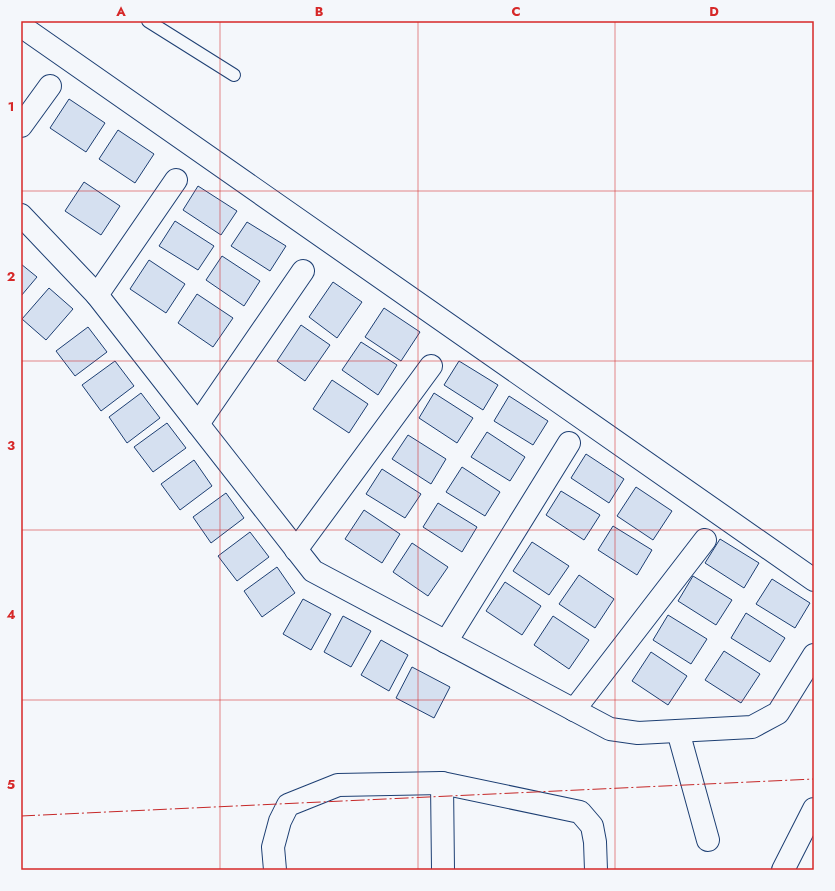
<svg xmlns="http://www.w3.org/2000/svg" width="835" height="891" viewBox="0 0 835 891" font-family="Jost,sans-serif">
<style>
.building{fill:#d5e0f0;stroke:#1d3f73}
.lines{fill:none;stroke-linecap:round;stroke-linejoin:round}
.service-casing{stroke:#1d3f73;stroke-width:14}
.minor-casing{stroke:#1d3f73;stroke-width:24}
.service{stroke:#f4f7fb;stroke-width:12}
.minor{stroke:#f4f7fb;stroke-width:22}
.power{stroke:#c62828;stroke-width:1;stroke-dasharray:14 3 2 3;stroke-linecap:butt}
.grid{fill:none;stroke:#d62828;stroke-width:1;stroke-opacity:0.55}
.neatline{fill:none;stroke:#d62828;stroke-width:1.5}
.grid-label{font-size:13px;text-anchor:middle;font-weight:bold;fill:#d62828}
</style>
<rect width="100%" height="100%" fill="#f4f7fb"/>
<g class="building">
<path d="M69,99l36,24 -19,29 -36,-24z"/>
<path d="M118,130l36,24 -19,29 -36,-24z"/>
<path d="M84,182l36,24 -19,29 -36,-24z"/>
<path d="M198,186l39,25 -16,24 -38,-25z"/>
<path d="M175,221l39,25 -16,24 -39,-24z"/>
<path d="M247,222l39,24 -16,25 -39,-25z"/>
<path d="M222,256l38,25 -16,25 -38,-26z"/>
<path d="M149,260l36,24 -19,29 -36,-24z"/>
<path d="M21,264l16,13 -16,19z"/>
<path d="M333,282l29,20 -25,36 -28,-21z"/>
<path d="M49,288l24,21 -27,31 -24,-21z"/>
<path d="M197,294l36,24 -20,29 -35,-24z"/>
<path d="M384,308l36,24 -19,29 -36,-24z"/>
<path d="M301,325l29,20 -25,36 -28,-20z"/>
<path d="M88,327l19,25 -32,24 -19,-25z"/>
<path d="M361,342l36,23 -19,30 -36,-25z"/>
<path d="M115,361l19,25 -33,25 -19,-26z"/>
<path d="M459,361l39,24 -15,25 -39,-25z"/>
<path d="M332,380l36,24 -19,29 -36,-24z"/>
<path d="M141,393l19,25 -33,25 -18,-26z"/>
<path d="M434,393l39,25 -16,25 -38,-25z"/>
<path d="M509,396l39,25 -15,24 -39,-24z"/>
<path d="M167,423l19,25 -33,24 -19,-25z"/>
<path d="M487,432l38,25 -15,24 -39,-24z"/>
<path d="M408,435l38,24 -15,25 -39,-25z"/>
<path d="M586,454l38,25 -15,24 -38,-25z"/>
<path d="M194,460l18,26 -32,24 -19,-26z"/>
<path d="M462,467l38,25 -15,24 -39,-24z"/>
<path d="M382,469l39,25 -16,24 -39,-24z"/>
<path d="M636,487l36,24 -19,29 -36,-24z"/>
<path d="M561,491l39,24 -16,25 -38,-25z"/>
<path d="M226,493l18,25 -33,25 -18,-26z"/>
<path d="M438,503l39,24 -15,25 -39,-25z"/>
<path d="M364,510l36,24 -18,29 -37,-24z"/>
<path d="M613,526l39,24 -15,25 -39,-25z"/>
<path d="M250,532l19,25 -32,24 -19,-25z"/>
<path d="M720,539l39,24 -15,25 -39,-25z"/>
<path d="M532,542l37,24 -20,29 -36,-24z"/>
<path d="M412,543l36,24 -20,29 -35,-24z"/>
<path d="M277,567l18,26 -33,24 -18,-26z"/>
<path d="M579,575l35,24 -19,29 -36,-24z"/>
<path d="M693,576l39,24 -16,25 -38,-24z"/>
<path d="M772,579l38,24 -15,25 -39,-24z"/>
<path d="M505,582l36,24 -19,29 -36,-24z"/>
<path d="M303,599l28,15 -20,36 -28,-16z"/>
<path d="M746,613l39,25 -15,24 -39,-24z"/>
<path d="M668,615l39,24 -16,25 -38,-24z"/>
<path d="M343,616l28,15 -20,36 -27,-15z"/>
<path d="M553,616l36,24 -20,29 -35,-24z"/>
<path d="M381,640l27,15 -19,36 -28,-16z"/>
<path d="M724,651l36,23 -19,29 -36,-23z"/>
<path d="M651,652l36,24 -19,29 -36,-24z"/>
<path d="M412,667l38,20 -16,31 -38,-20z"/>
</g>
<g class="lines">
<defs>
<path id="service" d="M148,21l86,54"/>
<g id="minor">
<path d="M21,26l793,554"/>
<path d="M21,126l29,-40"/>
<path d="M21,215l76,80 216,276 297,158 28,4 114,-6 26,-14 36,-58"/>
<path d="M97,295l79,-115"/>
<path d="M198,424l105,-153"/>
<path d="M296,550l135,-184"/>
<path d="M446,642l123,-199"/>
<path d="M574,710l131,-170"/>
<path d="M678,731l30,109"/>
<path d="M442,783l1,87"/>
<path d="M275,870l-2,-23 7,-26 8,-16 50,-20 104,-2 138,29 12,14 3,16 1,28"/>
<path d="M783,870l31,-61"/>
</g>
</defs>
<use href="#service" class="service-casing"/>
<use href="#minor" class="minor-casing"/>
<use href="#service" class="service"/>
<use href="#minor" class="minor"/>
<path class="power" d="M21,816l793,-37"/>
</g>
<path class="grid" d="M220,21v849M418,21v849M615,21v849M21,191h793M21,361h793M21,530h793M21,700h793"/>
<rect width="835" height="891" fill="none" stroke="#f4f7fb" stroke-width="44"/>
<rect x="22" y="22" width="791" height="847" class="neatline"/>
<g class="grid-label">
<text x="121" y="16">A</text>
<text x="319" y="16">B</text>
<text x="516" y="16">C</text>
<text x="714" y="16">D</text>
<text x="11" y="111">1</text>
<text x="11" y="281">2</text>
<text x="11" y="450">3</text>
<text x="11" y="619">4</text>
<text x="11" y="789">5</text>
</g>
</svg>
